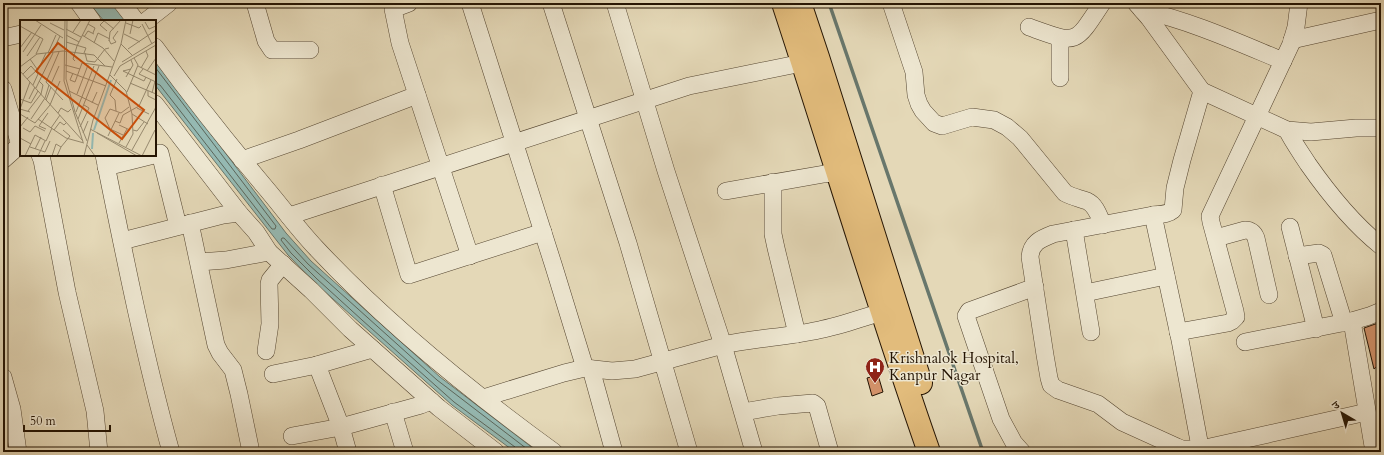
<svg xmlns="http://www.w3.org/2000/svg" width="1384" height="455" viewBox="0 0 1384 455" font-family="Cardo,'Noto Serif Devanagari',serif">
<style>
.water{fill:#95b9b2;stroke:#68776c}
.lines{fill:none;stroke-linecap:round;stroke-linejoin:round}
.shore{stroke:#5c665a;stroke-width:1}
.stream{stroke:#68776c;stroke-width:3.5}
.building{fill:#d19068;stroke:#241403}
.minor-casing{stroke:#544530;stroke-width:18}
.highway-casing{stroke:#241403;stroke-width:24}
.minor{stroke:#ede6d0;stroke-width:17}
.highway{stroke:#e2bc7c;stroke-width:22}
.labels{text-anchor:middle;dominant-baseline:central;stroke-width:3;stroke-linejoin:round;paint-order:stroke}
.poi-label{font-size:15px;fill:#241403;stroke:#ede6d0;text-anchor:start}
.inset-river{fill:none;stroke:#95b9b2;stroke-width:2}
.inset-road{fill:none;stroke:#978a6f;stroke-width:1}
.view{fill:#cb4f0b;fill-opacity:0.15;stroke:#cb4f0b;stroke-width:2}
.inset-edge{fill:none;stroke:#241403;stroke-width:2}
</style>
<rect width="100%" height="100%" fill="#e4d8b7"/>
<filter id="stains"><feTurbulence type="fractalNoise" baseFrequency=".005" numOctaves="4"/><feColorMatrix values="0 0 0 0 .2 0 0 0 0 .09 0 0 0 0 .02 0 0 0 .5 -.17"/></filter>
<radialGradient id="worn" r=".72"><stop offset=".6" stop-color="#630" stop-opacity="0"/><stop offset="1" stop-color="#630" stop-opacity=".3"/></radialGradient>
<g class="water">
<path d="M89,3h23l14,18h-22z"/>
<path d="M155,60l131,173 25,28 129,116 98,75h-23l-63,-47 -138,-123 -26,-27 -133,-170z"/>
</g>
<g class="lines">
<g class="shore">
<path d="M155,67l121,159 -1,3h-3l-112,-144 -5,-2"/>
<path d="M517,452l-2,-5 -61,-45 -92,-82 -45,-41 -26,-26 -10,-13 1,-2h2l24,26 129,116 94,72"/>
</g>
<path class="stream" d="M829,3l154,449"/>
</g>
<g class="building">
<path d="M1381,322v41l-7,6 -10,-41z"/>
<path d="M878,375l5,17 -11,4 -5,-18z"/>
</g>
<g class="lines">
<defs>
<g id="minor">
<path d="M79,3l13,18"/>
<path d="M122,3l14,18"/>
<path d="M255,3l11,38 6,9h38"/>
<path d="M409,3l-16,6 7,34 70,213"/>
<path d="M470,3l84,264 31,101"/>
<path d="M551,3l77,240 61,209"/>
<path d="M615,3l51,168 57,174 31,107"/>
<path d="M891,3l23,69 2,23 3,9 4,7 11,12 8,3 30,-9 22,3 13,7 13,11 45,55c7,4 14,5 22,8 9,4 12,15 16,24"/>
<path d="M1136,3l13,15 53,73 85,39 24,2 45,-4h25"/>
<path d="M1142,10c49,11 95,32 141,51"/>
<path d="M146,21l23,-18"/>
<path d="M1029,27c48,17 45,19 73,-24"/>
<path d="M3,38l18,-4"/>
<path d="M1060,38v40"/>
<path d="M1292,40l89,-20"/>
<path d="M155,47c35,48 72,95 110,140 17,20 33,42 51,61 71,76 154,143 238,204"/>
<path d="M3,89l17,56"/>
<path d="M1202,91l-20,69 -7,28 -2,22c-6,5 -12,4 -20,5l-100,19c-13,5 -22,9 -23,23l15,98 4,23 2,7 7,5 40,14 24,18 55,25 5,2h19l166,-37"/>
<path d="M155,104l84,109 17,19 13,20 42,38 39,39 89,79 57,44"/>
<path d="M1287,130c6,12 14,23 21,34 21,30 44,59 73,82"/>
<path d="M160,153l18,73"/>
<path d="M40,155l2,5 25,132 28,119 4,41"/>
<path d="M104,155c20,99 40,199 67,297"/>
<path d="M3,160l18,-16"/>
<path d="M242,160l57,-20 118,-45"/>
<path d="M106,167l48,-12"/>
<path d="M773,182v52l3,14 21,86"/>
<path d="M382,185l27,90 134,-43"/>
<path d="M726,191l98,-17 14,-2"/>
<path d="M1153,215l27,125 21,112"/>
<path d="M289,216l400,-130 113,-23 11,-4"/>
<path d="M190,223l26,122 4,8 13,17 6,24 12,58"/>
<path d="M1290,227l26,102"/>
<path d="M1074,230l17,102"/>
<path d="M1216,238l29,-8c6,0 9,3 11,8l13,57"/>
<path d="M122,241l101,-26 16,-2"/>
<path d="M1297,256l22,-3 4,2 21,68"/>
<path d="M199,262l27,-2 43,-8"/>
<path d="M1085,293l81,-17"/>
<path d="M1352,321l22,131"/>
<path d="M1178,332l50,-9 4,-2 4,-4 -1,-6 -24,-89 -1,-6 81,-172 5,-17 3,-24"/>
<path d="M1245,342l107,-21 17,-5 12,-5"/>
<path d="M266,351l4,-27 -1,-40 1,-4 13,-16"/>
<path d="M317,365l24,62 7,25"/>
<path d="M591,369l23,83"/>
<path d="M273,374l44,-9 55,-16"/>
<path d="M3,377l9,32 6,43"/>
<path d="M483,398l81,-25 21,-5 27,3 23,-2 88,-24c32,-7 64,-8 96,-15 21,-4 42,-12 63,-18"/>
<path d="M393,412l12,40"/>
<path d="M743,412l35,-6 35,-3 4,3 13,46"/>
<path d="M292,436l49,-9 80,-22 10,-4"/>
<path d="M1022,452l-8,-9 -13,-24 -35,-103 3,-5 66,-24"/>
</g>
<g id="highway">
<path d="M783,3c49,149 94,301 146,449"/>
<path d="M800,3l18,54 103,326"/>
</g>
</defs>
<use href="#minor" class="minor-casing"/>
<use href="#highway" class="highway-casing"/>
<use href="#minor" class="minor"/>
<use href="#highway" class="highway"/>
</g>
<defs>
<symbol id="hospital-pin" viewBox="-11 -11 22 30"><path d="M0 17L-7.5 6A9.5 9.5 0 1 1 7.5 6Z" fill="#8f2418" stroke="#ede6d0"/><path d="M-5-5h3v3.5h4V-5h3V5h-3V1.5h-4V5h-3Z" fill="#fff"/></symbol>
</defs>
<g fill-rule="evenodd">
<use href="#hospital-pin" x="864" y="356" width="22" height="30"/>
</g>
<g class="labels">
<g class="poi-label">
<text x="889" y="358">Krishnalok Hospital,<tspan x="889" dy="17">Kanpur Nagar</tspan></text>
</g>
</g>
<g transform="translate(20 20)">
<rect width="136" height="136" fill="#e4d8b7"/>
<path class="inset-river" d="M74,110l17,-50M72,129l1,-16"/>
<path class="inset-road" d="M15,0l28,18M45,0l-1,61 19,61M47,0l-1,59 9,33 12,29M83,0l11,9M84,1l-4,4 7,6M125,2l4,7 7,-3M30,3l14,7M106,3l13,5 2,-2M68,4l7,4 -2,5M122,4l10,20M0,6l23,13 -7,15M46,9l15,8M53,12l8,-12M104,14l16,8M110,14l3,-14M46,15l13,7M62,15l21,13 11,13M64,17l4,-6 6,3M89,20l2,4 5,-2 -3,-4 5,-7M89,21l1,-9 11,-12M46,22l20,6 -2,5M74,23l4,-10 12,6M101,24l12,12M0,28l12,-16M108,29l28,-19M3,32l18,-27M39,32l-13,30 17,18M28,33l8,-18M32,33l8,-17M65,33l2,8 8,1 10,-13 4,-1M7,36l13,-19M114,38l4,7 -4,10M10,39l7,10M55,41l-2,-2 4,-13 13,-26M102,42l34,-21M45,45l15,4M118,46l18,9M0,47l17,-13 26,-3 31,4 11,11 7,1M121,48l7,-12 -2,-5M111,49l-8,2 21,10 2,-4M123,49l-4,5 17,8M0,51l63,70M46,51l40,15M127,51l9,-13M17,52l9,-19M53,53l-3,7 5,2M3,54l8,-8 7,8 -5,11M90,55l16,16 6,23 16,10M94,56l6,-10 36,-21M106,57l7,-12 -2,-5M7,59l9,-8M19,61l4,4 -2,9M10,62l-10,27 10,3M55,62l7,-19 23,3M110,63l26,11M31,64l8,-18M16,68l17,-35M49,71l29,14M128,71v5l8,4M107,72l7,-17M132,73l3,-12M57,74l11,-29M0,79l11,4 7,-12M9,79l6,-12M26,80l5,-13M72,83l5,-11M117,88l12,6M8,91l13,-17M96,91l-1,-11 -5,-5 7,-16M56,92l18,-46M38,93l3,-5 7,4 3,-3M0,94l15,9 15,-18 10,-24M11,99l14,-21 4,-13M18,99l28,19 18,5M58,99l21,-53M95,101l5,2 3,-8 16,-9 12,-26M99,105l11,5M0,107l8,-10M60,107l9,-19 -5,-3M3,108l7,4 5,-6 10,5M31,108l9,-13M26,109l-7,-3 9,-13M70,109l52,27M34,110l6,-8 4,3 2,-2M113,110l4,1 7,-9M63,113l5,-12M77,113l40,23M103,115l-13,-6 -5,-11 5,-9 11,4 8,-6M88,116l11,-23M0,118l11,6M99,123l8,-14M67,125l8,11M10,127l15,5 5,-11M41,127l9,-11 -7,-6M106,127l7,-13 -1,-20M15,129l6,-12M112,130l24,-43M5,136l10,-21 11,6 6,-13M18,136l7,-15M32,136l4,-12 5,3 -4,9M64,136l9,-36 28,-76 5,-24M122,136l13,-26"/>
<path class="view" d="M38,23l86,67 -22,29 -86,-68z"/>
<rect width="136" height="136" class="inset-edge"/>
</g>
<rect width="1384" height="455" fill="none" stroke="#e4d8b7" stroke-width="16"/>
<rect x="4" y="4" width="1376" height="447" fill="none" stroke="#241403" stroke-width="2"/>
<rect x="8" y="8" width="1368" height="439" fill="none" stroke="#241403"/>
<g transform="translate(1342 413) rotate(322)" stroke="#ede6d0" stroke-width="3" paint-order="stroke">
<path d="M0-3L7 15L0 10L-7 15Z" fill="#241403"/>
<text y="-6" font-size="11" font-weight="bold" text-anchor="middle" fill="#241403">उ</text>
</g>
<path d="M24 425v6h86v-6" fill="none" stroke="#241403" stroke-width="2"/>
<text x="30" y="425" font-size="12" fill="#241403" stroke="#ede6d0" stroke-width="3" paint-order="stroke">50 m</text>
<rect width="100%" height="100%" filter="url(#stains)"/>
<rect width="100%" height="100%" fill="url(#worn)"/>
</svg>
